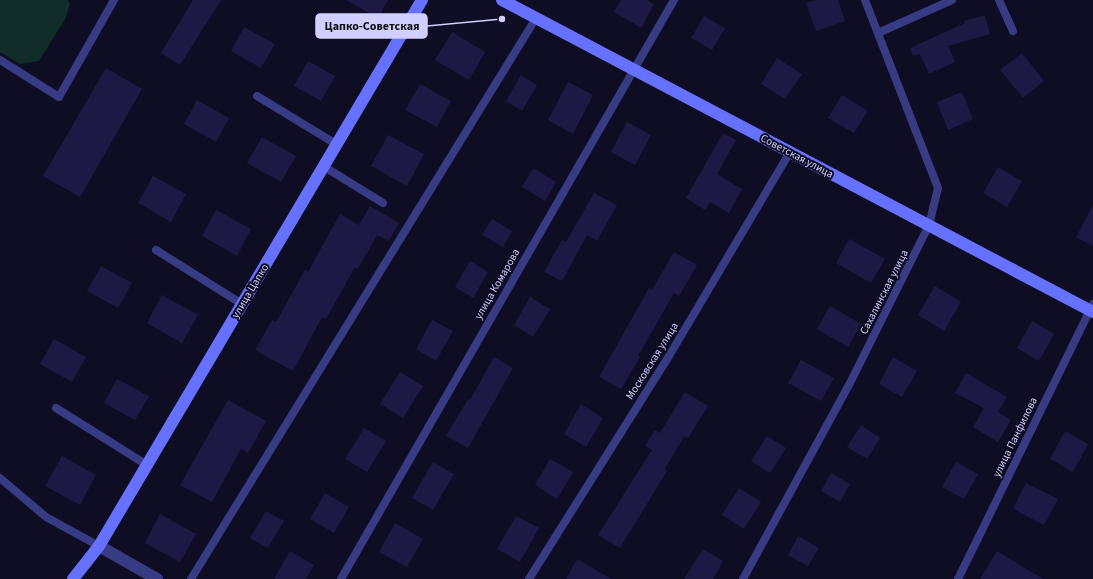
<svg xmlns="http://www.w3.org/2000/svg" width="1093" height="579" viewBox="0 0 1093 579" font-family="'Source Sans 3',sans-serif">
<style>
.green{fill:#102d29}
.building{fill:#1d1944}
.lines{fill:none;stroke-linecap:round;stroke-linejoin:round}
.lane{stroke:#373b83;stroke-width:8}
.street{stroke:#373b83;stroke-width:12}
.secondary{stroke:#6671ff;stroke-width:12}
.labels{text-anchor:middle;dominant-baseline:central;stroke-width:4;stroke-linejoin:round;paint-order:stroke}
.street-label{font-size:11px;fill:#d0cfff;stroke:#0f0d23}
.leader{fill:none;stroke:#d0cfff;stroke-width:1.5}
.callout-dot{fill:#d0cfff;stroke:#0f0d23;stroke-width:1.5}
.callout{fill:#d0cfff;stroke:#d0cfff;stroke-width:1.5}
.callout-label{font-size:12px;text-anchor:middle;font-weight:bold;fill:#111}
</style>
<rect width="100%" height="100%" fill="#0f0d23"/>
<path class="green" d="M0,0h68l2,4 -5,15 -26,42 -19,3 -20,-12z"/>
<g class="building">
<path d="M193,0h28l-41,65 -19,-12z"/>
<path d="M346,0h42l-10,18z"/>
<path d="M621,0h25l8,4 -13,24 -27,-16z"/>
<path d="M816,0h22l7,21 -29,10 -10,-28z"/>
<path d="M985,15l5,19 -42,12 7,16 -26,12 -9,-20 -7,2 -3,-8 55,-25 -1,-2z"/>
<path d="M704,16l21,12 -13,22 -21,-12z"/>
<path d="M244,27l31,17 -14,24 -30,-17z"/>
<path d="M452,32l33,20 -16,28 -34,-20z"/>
<path d="M1022,53l22,28 -21,17 -23,-28z"/>
<path d="M777,58l25,16 -17,25 -24,-15z"/>
<path d="M308,61l27,15 -14,25 -27,-15z"/>
<path d="M106,68l36,21 -62,108 -37,-21z"/>
<path d="M521,75l16,10 -15,26 -16,-10z"/>
<path d="M568,82l25,13 -20,39 -25,-14z"/>
<path d="M420,84l31,17 -14,26 -32,-17z"/>
<path d="M962,92l11,27 -25,11 -11,-28z"/>
<path d="M842,95l26,16 -14,22 -26,-15z"/>
<path d="M197,100l32,18 -13,24 -32,-18z"/>
<path d="M627,122l24,13 -16,30 -24,-13z"/>
<path d="M723,133l13,7 -19,34 25,15 -13,24 -19,-11 -5,8 -19,-12z"/>
<path d="M388,135l36,19 -17,32 -36,-20z"/>
<path d="M262,137l34,19 -15,26 -34,-19z"/>
<path d="M998,167l24,14 -15,26 -24,-14z"/>
<path d="M533,168l23,14 -11,19 -23,-14z"/>
<path d="M153,176l33,18 -15,28 -33,-19z"/>
<path d="M594,193l23,12 -20,36 -10,-6 -25,46 -18,-9 18,-32 4,2z"/>
<path d="M1093,205v41l-17,-9z"/>
<path d="M370,206l29,17 -10,18 -12,-6 -19,34 -3,-2 -29,52 -4,-2 -29,54 -38,-21 17,-30 4,2 29,-52 3,2 32,-58 19,11z"/>
<path d="M216,210l35,19 -14,27 -35,-20z"/>
<path d="M492,219l20,12 -9,16 -21,-12z"/>
<path d="M849,239l36,20 -14,24 -35,-20z"/>
<path d="M674,252l23,13 -18,31 -5,-3 -36,63 2,1 -19,32 -22,-12 50,-89 3,2z"/>
<path d="M470,261l18,11 -15,26 -18,-11z"/>
<path d="M101,266l31,17 -14,25 -31,-17z"/>
<path d="M935,286l26,16 -17,29 -26,-16z"/>
<path d="M162,295l36,20 -16,28 -35,-20z"/>
<path d="M530,297l20,12 -17,28 -19,-12z"/>
<path d="M830,306l31,18 -13,23 -31,-18z"/>
<path d="M432,320l21,11 -17,30 -20,-12z"/>
<path d="M1032,321l22,13 -15,27 -22,-13z"/>
<path d="M54,339l32,18 -14,25 -32,-18z"/>
<path d="M494,357l19,11 -45,80 -22,-12 22,-37 2,1z"/>
<path d="M893,357l24,14 -15,26 -23,-13z"/>
<path d="M801,360l33,18 -13,23 -33,-18z"/>
<path d="M400,372l23,14 -20,32 -23,-14z"/>
<path d="M966,373l41,24 -9,15 13,8 -13,22 -25,-15 11,-19 -29,-15z"/>
<path d="M117,379l32,17 -14,24 -31,-17z"/>
<path d="M685,392l23,14 -20,32 -4,-2 -19,33 2,2 -47,77 -22,-13 54,-85 -7,-4 10,-16 5,3z"/>
<path d="M228,400l38,21 -18,32 -7,-4 -29,53 -32,-17z"/>
<path d="M581,404l22,14 -17,29 -22,-13z"/>
<path d="M861,425l19,13 -13,21 -20,-12z"/>
<path d="M364,428l22,13 -19,31 -22,-13z"/>
<path d="M1065,431l23,13 -15,28 -23,-13z"/>
<path d="M767,436l19,12 -16,25 -19,-12z"/>
<path d="M62,456l34,19 -16,30 -35,-19z"/>
<path d="M550,459l23,13 -16,27 -22,-14z"/>
<path d="M433,462l21,12 -21,36 -21,-12z"/>
<path d="M956,462l22,12 -14,25 -22,-12z"/>
<path d="M831,473l19,11 -10,18 -19,-11z"/>
<path d="M1026,483l32,16 -14,26 -31,-16z"/>
<path d="M739,488l22,14 -17,27 -22,-14z"/>
<path d="M325,493l24,14 -15,26 -24,-14z"/>
<path d="M266,511l18,10 -16,27 -18,-10z"/>
<path d="M160,514l36,20 -16,28 -35,-19z"/>
<path d="M516,516l23,12 -19,34 -23,-13z"/>
<path d="M395,523l28,16 -16,28 -28,-15z"/>
<path d="M798,536l21,12 -11,18 -20,-11z"/>
<path d="M703,549l20,12 -10,18h-29z"/>
<path d="M290,551l24,14 -8,14h-32z"/>
<path d="M997,551l46,28h-63z"/>
<path d="M577,559l34,20h-45z"/>
</g>
<g class="lines">
<g class="lane">
<path d="M999,0l14,31"/>
<path d="M878,33l74,-33"/>
<path d="M0,60l59,37 55,-97"/>
<path d="M257,96l79,48"/>
<path d="M323,166l60,37"/>
<path d="M156,250l86,54"/>
<path d="M56,408l91,57"/>
<path d="M0,478l46,39 53,29"/>
<path d="M191,579l345,-561"/>
<path d="M341,579l333,-579"/>
<path d="M529,579l140,-223 121,-204"/>
<path d="M743,579l107,-196 79,-158 9,-37 -73,-188"/>
<path d="M958,579l135,-275"/>
</g>
<path class="street" d="M99,546l58,33"/>
<g class="secondary">
<path d="M502,0l591,312"/>
<path d="M73,579l26,-33 323,-546"/>
</g>
</g>
<g class="labels">
<g class="street-label">
<text transform="translate(797 156) rotate(28)">Советская улица</text>
<text transform="translate(497 284) rotate(-60)">улица Комарова</text>
<text transform="translate(250 291) rotate(-59)">улица Цапко</text>
<text transform="translate(884 292) rotate(-63)">Сахалинская улица</text>
<text transform="translate(652 361) rotate(-58)">Московская улица</text>
<text transform="translate(1015 437) rotate(-64)">улица Панфилова</text>
</g>
</g>
<path class="leader" d="M502 19L427 26"/>
<circle class="callout-dot" cx="502" cy="19" r="4"/>
<rect class="callout" x="316" y="14" width="111" height="24" rx="4"/>
<g class="callout-label">
<text x="372" y="30">Цапко-Советская</text>
</g>
</svg>
